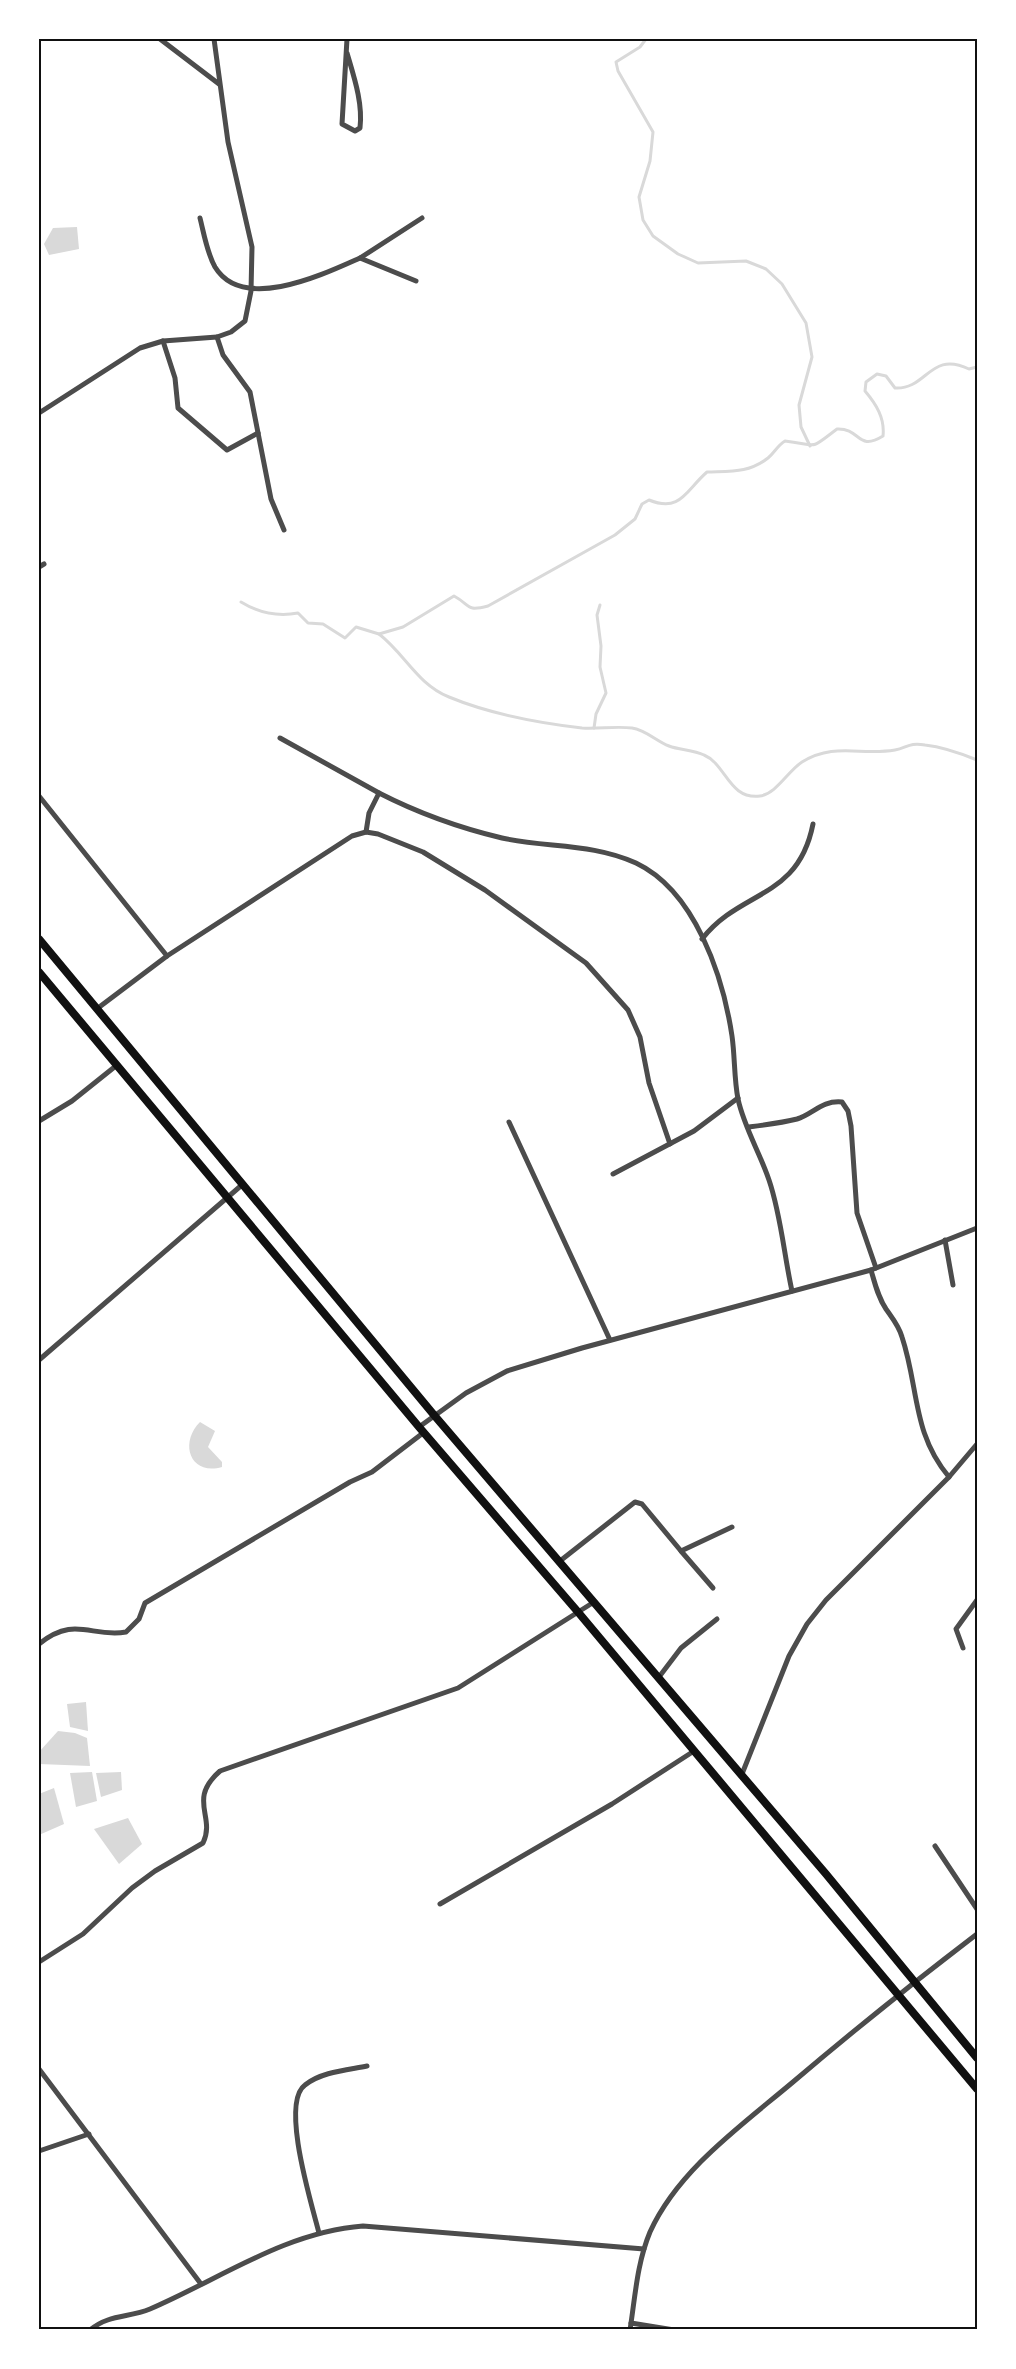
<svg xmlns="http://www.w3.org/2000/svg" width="1016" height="2369" viewBox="0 0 1016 2369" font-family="Jost,sans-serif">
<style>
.water{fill:#d9d9d9}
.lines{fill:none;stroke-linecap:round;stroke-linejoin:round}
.stream{stroke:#d9d9d9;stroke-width:3}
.minor{stroke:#4c4c4c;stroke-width:5}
.trunk{stroke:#111;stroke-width:8}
.neatline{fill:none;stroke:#111;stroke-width:2}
</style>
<rect width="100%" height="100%" fill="#fff"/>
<g class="water">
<path d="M77,227l2,22 -30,6 -5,-11 9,-16z"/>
<path d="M200,1422l15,9 -7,16 14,15v5c-32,9 -43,-24 -22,-45z"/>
<path d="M86,1702l2,29 -18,-4 -3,-23z"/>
<path d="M58,1731l17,2 12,5 3,28 -51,-2v-12z"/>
<path d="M92,1772l5,29 -21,6 -6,-34z"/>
<path d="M121,1772l1,18 -21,7 -5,-24z"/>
<path d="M54,1788l10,36 -25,11v-41z"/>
<path d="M128,1818l14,26 -23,20 -25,-35z"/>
</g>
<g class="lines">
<g class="stream">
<path d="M646,39l-6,8 -24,15 2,9 35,61 -3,29 -11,36 4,23 10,16 25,18 20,9 48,-2 20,8 16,15 24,39 6,34 -13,48 2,22 9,19"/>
<path d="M241,602c18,11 36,15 57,11l10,10 15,1 22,14 11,-11 23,7 24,-7 51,-31c17,9 11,16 34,10l127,-71 20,-16 7,-15 7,-4c32,13 37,-10 58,-28 24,-1 42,1 61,-14 7,-6 9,-12 17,-17 35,4 23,10 52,-12 24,-1 20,23 46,7 2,-18 -7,-32 -18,-45l1,-9 11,-8 9,2 9,12c32,2 35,-38 74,-19l8,-2"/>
<path d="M379,634c26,20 38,50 70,63 41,17 90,26 133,31 17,1 34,-2 50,0 14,2 24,13 37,18 11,4 24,4 35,9 22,9 25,45 56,41 16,-2 28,-25 42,-34 33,-20 58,-6 93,-12 12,-2 14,-8 30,-5 18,2 35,8 52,15"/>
<path d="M594,728l2,-14 10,-21 -6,-26 1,-21 -4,-31 3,-10"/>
</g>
<g class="minor">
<path d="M160,39l59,45"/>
<path d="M347,39l-5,85 13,7 5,-3c3,-25 -6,-51 -13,-75"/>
<path d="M200,218c4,16 7,35 15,49 28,46 109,7 145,-9l56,23"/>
<path d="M360,258l62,-40"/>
<path d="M217,337l6,18 27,37 21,107 13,31"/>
<path d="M163,341l12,37 3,30 49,42 31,-17"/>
<path d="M39,413l101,-65 23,-7 54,-4 14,-5 14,-11 6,-30 1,-44 -24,-105 -14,-103"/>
<path d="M39,567l5,-3"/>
<path d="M280,738l99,55"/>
<path d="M39,796l128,160"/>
<path d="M366,832l3,-19 10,-20c39,20 81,35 123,45 45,10 90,5 134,25 59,28 87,113 96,173 3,21 2,43 6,63 6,28 22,54 31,81 12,35 15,75 23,111"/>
<path d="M702,939c39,-50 96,-39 111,-115"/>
<path d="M98,1008l69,-52 185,-120 14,-4 12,2 45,18 62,38 101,73 42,47 12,27 9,46 21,61"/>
<path d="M39,1121l33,-20 45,-36"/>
<path d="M509,1122l101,218"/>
<path d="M748,1127c16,-2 33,-4 49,-8 16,-5 25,-19 45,-17l6,9 3,15 6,87 19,55"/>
<path d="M613,1174l81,-43 44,-33"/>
<path d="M945,1240l8,45"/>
<path d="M871,1270c4,14 7,27 15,39 7,10 13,17 16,28 17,51 10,96 47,140"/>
<path d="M39,1360l204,-176"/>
<path d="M419,1427l47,-34 41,-22 75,-23 289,-78 106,-42"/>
<path d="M681,1551l32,37"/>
<path d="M560,1561l75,-59 7,2 39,47 51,-24"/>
<path d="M39,1644c36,-29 52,-6 87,-12l13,-13 6,-16 205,-121 22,-10 51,-39"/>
<path d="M963,1648l-7,-19 21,-29"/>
<path d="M659,1677l22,-29 36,-29"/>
<path d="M742,1774l47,-118 18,-32 19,-24 123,-123 28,-33"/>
<path d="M935,1846l42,63"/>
<path d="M440,1904l172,-100 82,-53"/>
<path d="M39,1962l44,-28 49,-46 23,-17 48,-28c13,-27 -16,-43 17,-72l238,-83 136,-86"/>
<path d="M39,2069l162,215"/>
<path d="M39,2151l50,-17"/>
<path d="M319,2233c-7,-28 -39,-130 -14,-148 16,-13 42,-15 62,-19"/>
<path d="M631,2323l43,7"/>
<path d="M90,2330c19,-16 39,-12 60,-21 70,-30 135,-77 213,-83l281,23"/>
<path d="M630,2330c5,-32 7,-67 20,-98 28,-62 92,-107 143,-150 60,-51 121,-100 184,-148"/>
</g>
<g class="trunk">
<path d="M39,939l395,476 392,459 151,184"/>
<path d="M39,972l380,455 159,185 399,477"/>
</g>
</g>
<rect width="1016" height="2369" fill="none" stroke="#ffffff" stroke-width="81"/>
<rect x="40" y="40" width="936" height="2288" class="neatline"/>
</svg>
